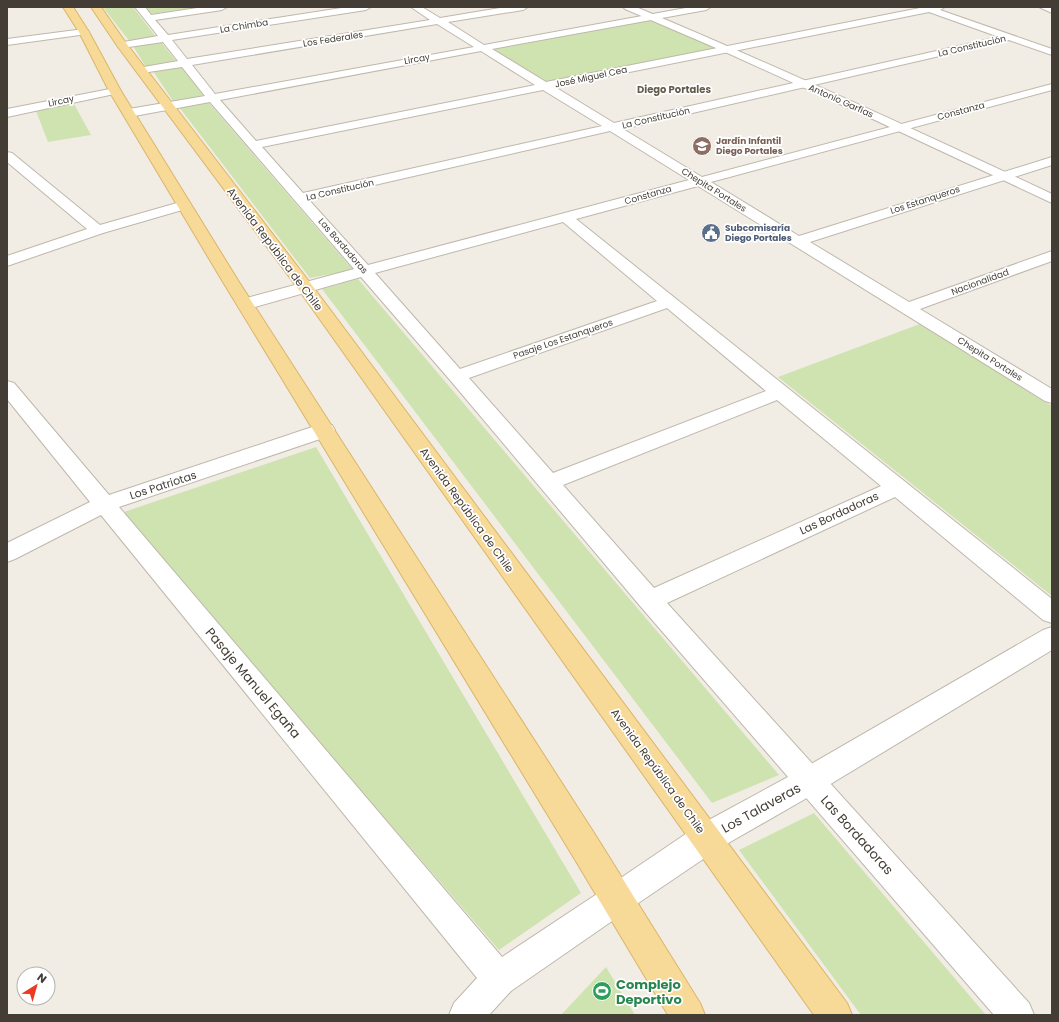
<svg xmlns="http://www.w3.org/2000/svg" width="1059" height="1022" viewBox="0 0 1059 1022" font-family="Poppins,sans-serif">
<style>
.green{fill:#cee3b0}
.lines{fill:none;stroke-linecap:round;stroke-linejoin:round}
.minor-casing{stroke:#bfb7ab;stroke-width:2}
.tertiary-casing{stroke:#bfb7ab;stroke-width:2}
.primary-casing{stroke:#dbb569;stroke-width:2}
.minor{fill:#fff;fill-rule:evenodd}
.tertiary{fill:#fff;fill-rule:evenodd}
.primary{fill:#f7d998;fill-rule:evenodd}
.labels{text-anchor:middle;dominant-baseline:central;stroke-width:3.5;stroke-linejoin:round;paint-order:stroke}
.far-street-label{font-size:9px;fill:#433d35;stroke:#fff}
.far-education-label{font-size:9px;font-weight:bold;fill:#785e54;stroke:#fff;text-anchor:start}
.far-service-label{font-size:9px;font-weight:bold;fill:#4e5e75;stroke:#fff;text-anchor:start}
.far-neighbourhood-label{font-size:10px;font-weight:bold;fill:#655b4d;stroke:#fff}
.street-label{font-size:11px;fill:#433d35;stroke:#fff}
.near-street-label{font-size:13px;fill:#433d35;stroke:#fff}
.near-leisure-label{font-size:13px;font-weight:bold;fill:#27864d;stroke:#fff;text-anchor:start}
</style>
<rect width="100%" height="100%" fill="#f1ede5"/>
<g class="green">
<path d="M103,7h30l23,30 -26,5z"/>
<path d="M139,7h61l-56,8z"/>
<path d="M650,18l73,31 -177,38 -63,-39z"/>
<path d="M161,42l16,20 -31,5 -13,-21z"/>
<path d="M182,67l22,29 -31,5 -20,-30z"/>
<path d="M208,102l145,168 -43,8 -131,-171z"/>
<path d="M74,104l17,31 -43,7 -12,-31z"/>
<path d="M358,279l421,496 -67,28 -390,-514z"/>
<path d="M920,324l132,82v190l-274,-219z"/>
<path d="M316,447l265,446 -82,57 -378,-437z"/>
<path d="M814,813l172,202h-125l-122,-165z"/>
<path d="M606,967l29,48h-74z"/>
</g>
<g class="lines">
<defs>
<g id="minor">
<path d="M135,7h10l6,8 53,-8h23l-5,3 -67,10 13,15 180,-28h23l-5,3 -194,30 15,19 243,-39 -19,-13h11l18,11 66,-11h22l-5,3 -75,12 36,23 207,-38h20l-5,3 -214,39 54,33 374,-74 -1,-1h26l-5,3 112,39v6l-43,-15 -386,89 79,48 350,-93v6l-341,92 88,54 253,-79v8l-242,77 99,60 143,-51v10l-132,48 132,80v14l-7,-2 -347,-215 -122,33 476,380v24l-9,-3 -148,-123 -228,106 362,400 5,12h-40l-353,-408 -191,-227 -89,-103 -110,31 -6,1 -6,-1 -2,-4 2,-4 115,-31 -144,-167 -81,15 -4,-2 -2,-2 2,-2 4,-2 76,-13 -23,-29 -40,6 -4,-1 -1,-2 1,-2 40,-7 -15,-19 -41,6 -4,-1 -1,-2 1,-2 40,-7zM929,12l70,25 -385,86 -59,-36zM437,24l37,23 -259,47 -23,-29zM481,51l54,34 -279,56 -36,-41zM543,90l59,36 -299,67 -41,-46zM610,131l79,49 -321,85 -59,-65zM563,222l94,79 -197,68 -85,-96zM667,308l99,83 -213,82 -84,-95zM777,400l104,86 -227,102 -91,-103z"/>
<path d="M1039,7h13v6z"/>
<path d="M115,88l4,1 2,2 -2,2 -112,24v-8z"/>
<path d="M7,152l5,1 88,72 84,-24 5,1 2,3 -2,3 -86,25 -96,33v-10l80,-27 -80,-67z"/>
<path d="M7,381l7,2 95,112 209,-70 7,-1 7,1 3,5 -3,5 -213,72 383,450 104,-69 11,-5 11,5 5,11 -5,11 -117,81 -22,24h-40l5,-12 23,-25 -376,-463 -86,44 -8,3v-19l83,-41 -83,-103z"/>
</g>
<g id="tertiary">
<path d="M623,7h13c140,59 278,122 416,187v9l-175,-82 -154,-70 -98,-42z"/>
<path d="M84,29l3,1 2,2 -2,2 -80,11v-6z"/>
<path d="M1052,627v23l-233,141 -101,58 -90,61 -11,5 -11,-5 -5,-11 5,-11 90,-61 103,-56 244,-141z"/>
</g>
<g id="primary">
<path d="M63,7h10l16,25 32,59 118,191 357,554 104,167 5,12h-37l-94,-157 -351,-576 -114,-191 -30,-59z"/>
<path d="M91,7h10l25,36 185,241 536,719 5,12h-38l-515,-725 -181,-243z"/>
</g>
</defs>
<use href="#minor" class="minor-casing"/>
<use href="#tertiary" class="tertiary-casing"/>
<use href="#primary" class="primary-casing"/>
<use href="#minor" class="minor"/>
<use href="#tertiary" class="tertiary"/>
<use href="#primary" class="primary"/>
</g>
<defs>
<symbol id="school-disc" viewBox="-11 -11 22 22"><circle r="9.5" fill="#8d6e63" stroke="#fff"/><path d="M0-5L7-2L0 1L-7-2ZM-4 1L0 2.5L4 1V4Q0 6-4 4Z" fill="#fff"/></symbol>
<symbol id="civic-disc" viewBox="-11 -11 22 22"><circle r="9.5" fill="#5c6f8a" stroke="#fff"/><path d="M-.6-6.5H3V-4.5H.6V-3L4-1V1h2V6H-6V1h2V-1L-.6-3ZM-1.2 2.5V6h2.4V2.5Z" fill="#fff"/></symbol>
<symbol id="stadium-disc" viewBox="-11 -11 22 22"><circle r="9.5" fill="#2e9e5b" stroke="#fff"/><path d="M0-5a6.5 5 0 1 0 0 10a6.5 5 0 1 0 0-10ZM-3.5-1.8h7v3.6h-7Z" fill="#fff"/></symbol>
</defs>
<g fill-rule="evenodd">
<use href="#school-disc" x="691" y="135" width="22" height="22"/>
<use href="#civic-disc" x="700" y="222" width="22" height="22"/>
<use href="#stadium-disc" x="591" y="980" width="22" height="22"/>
</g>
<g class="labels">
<g class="far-street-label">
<text transform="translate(244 26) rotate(-9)">La Chimba</text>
<text transform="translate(333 39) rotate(-9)">Los Federales</text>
<text transform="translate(972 46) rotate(-13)">La Constitución</text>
<text transform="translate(417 59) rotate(-10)">Lircay</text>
<text transform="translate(591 77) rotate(-12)">José Miguel Cea</text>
<text transform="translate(61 101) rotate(-12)">Lircay</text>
<text transform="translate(841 101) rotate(24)">Antonio Garfias</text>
<text transform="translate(961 111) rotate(-15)">Constanza</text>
<text transform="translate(656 118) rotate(-13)">La Constitución</text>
<text transform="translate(340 190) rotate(-13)">La Constitución</text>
<text transform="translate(714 190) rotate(32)">Chepita Portales</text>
<text transform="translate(648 195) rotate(-16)">Constanza</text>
<text transform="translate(925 200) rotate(-18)">Los Estanqueros</text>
<text transform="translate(343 246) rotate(49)">Las Bordadoras</text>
<text transform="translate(980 282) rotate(-20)">Nacionalidad</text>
<text transform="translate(563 339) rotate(-19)">Pasaje Los Estanqueros</text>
<text transform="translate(990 359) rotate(32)">Chepita Portales</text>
</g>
<g class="far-education-label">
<text x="716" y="141">Jardín Infantil<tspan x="716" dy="10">Diego Portales</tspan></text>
</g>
<g class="far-service-label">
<text x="725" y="228">Subcomisaría<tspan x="725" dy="10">Diego Portales</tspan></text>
</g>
<g class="far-neighbourhood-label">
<text x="674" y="89">Diego Portales</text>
</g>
<g class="street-label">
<text transform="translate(275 249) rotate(53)">Avenida República de Chile</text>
<text transform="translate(163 485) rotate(-18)">Los Patriotas</text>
<text transform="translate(467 510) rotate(54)">Avenida República de Chile</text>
<text transform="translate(839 513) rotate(-25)">Las Bordadoras</text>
<text transform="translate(658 771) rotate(54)">Avenida República de Chile</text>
</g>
<g class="near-street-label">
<text transform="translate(253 683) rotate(50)">Pasaje Manuel Egaña</text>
<text transform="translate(761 808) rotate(-29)">Los Talaveras</text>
<text transform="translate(857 835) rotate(48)">Las Bordadoras</text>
</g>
<g class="near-leisure-label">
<text x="616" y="984">Complejo<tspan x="616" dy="15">Deportivo</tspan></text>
</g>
</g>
<rect width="1059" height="1022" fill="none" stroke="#433d35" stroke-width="16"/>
<g transform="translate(36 986) rotate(37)"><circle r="19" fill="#ffffff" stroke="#b4b1ae"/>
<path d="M0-3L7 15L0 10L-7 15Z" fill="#eb3922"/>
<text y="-6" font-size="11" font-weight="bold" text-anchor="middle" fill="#433d35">N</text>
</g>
</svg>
